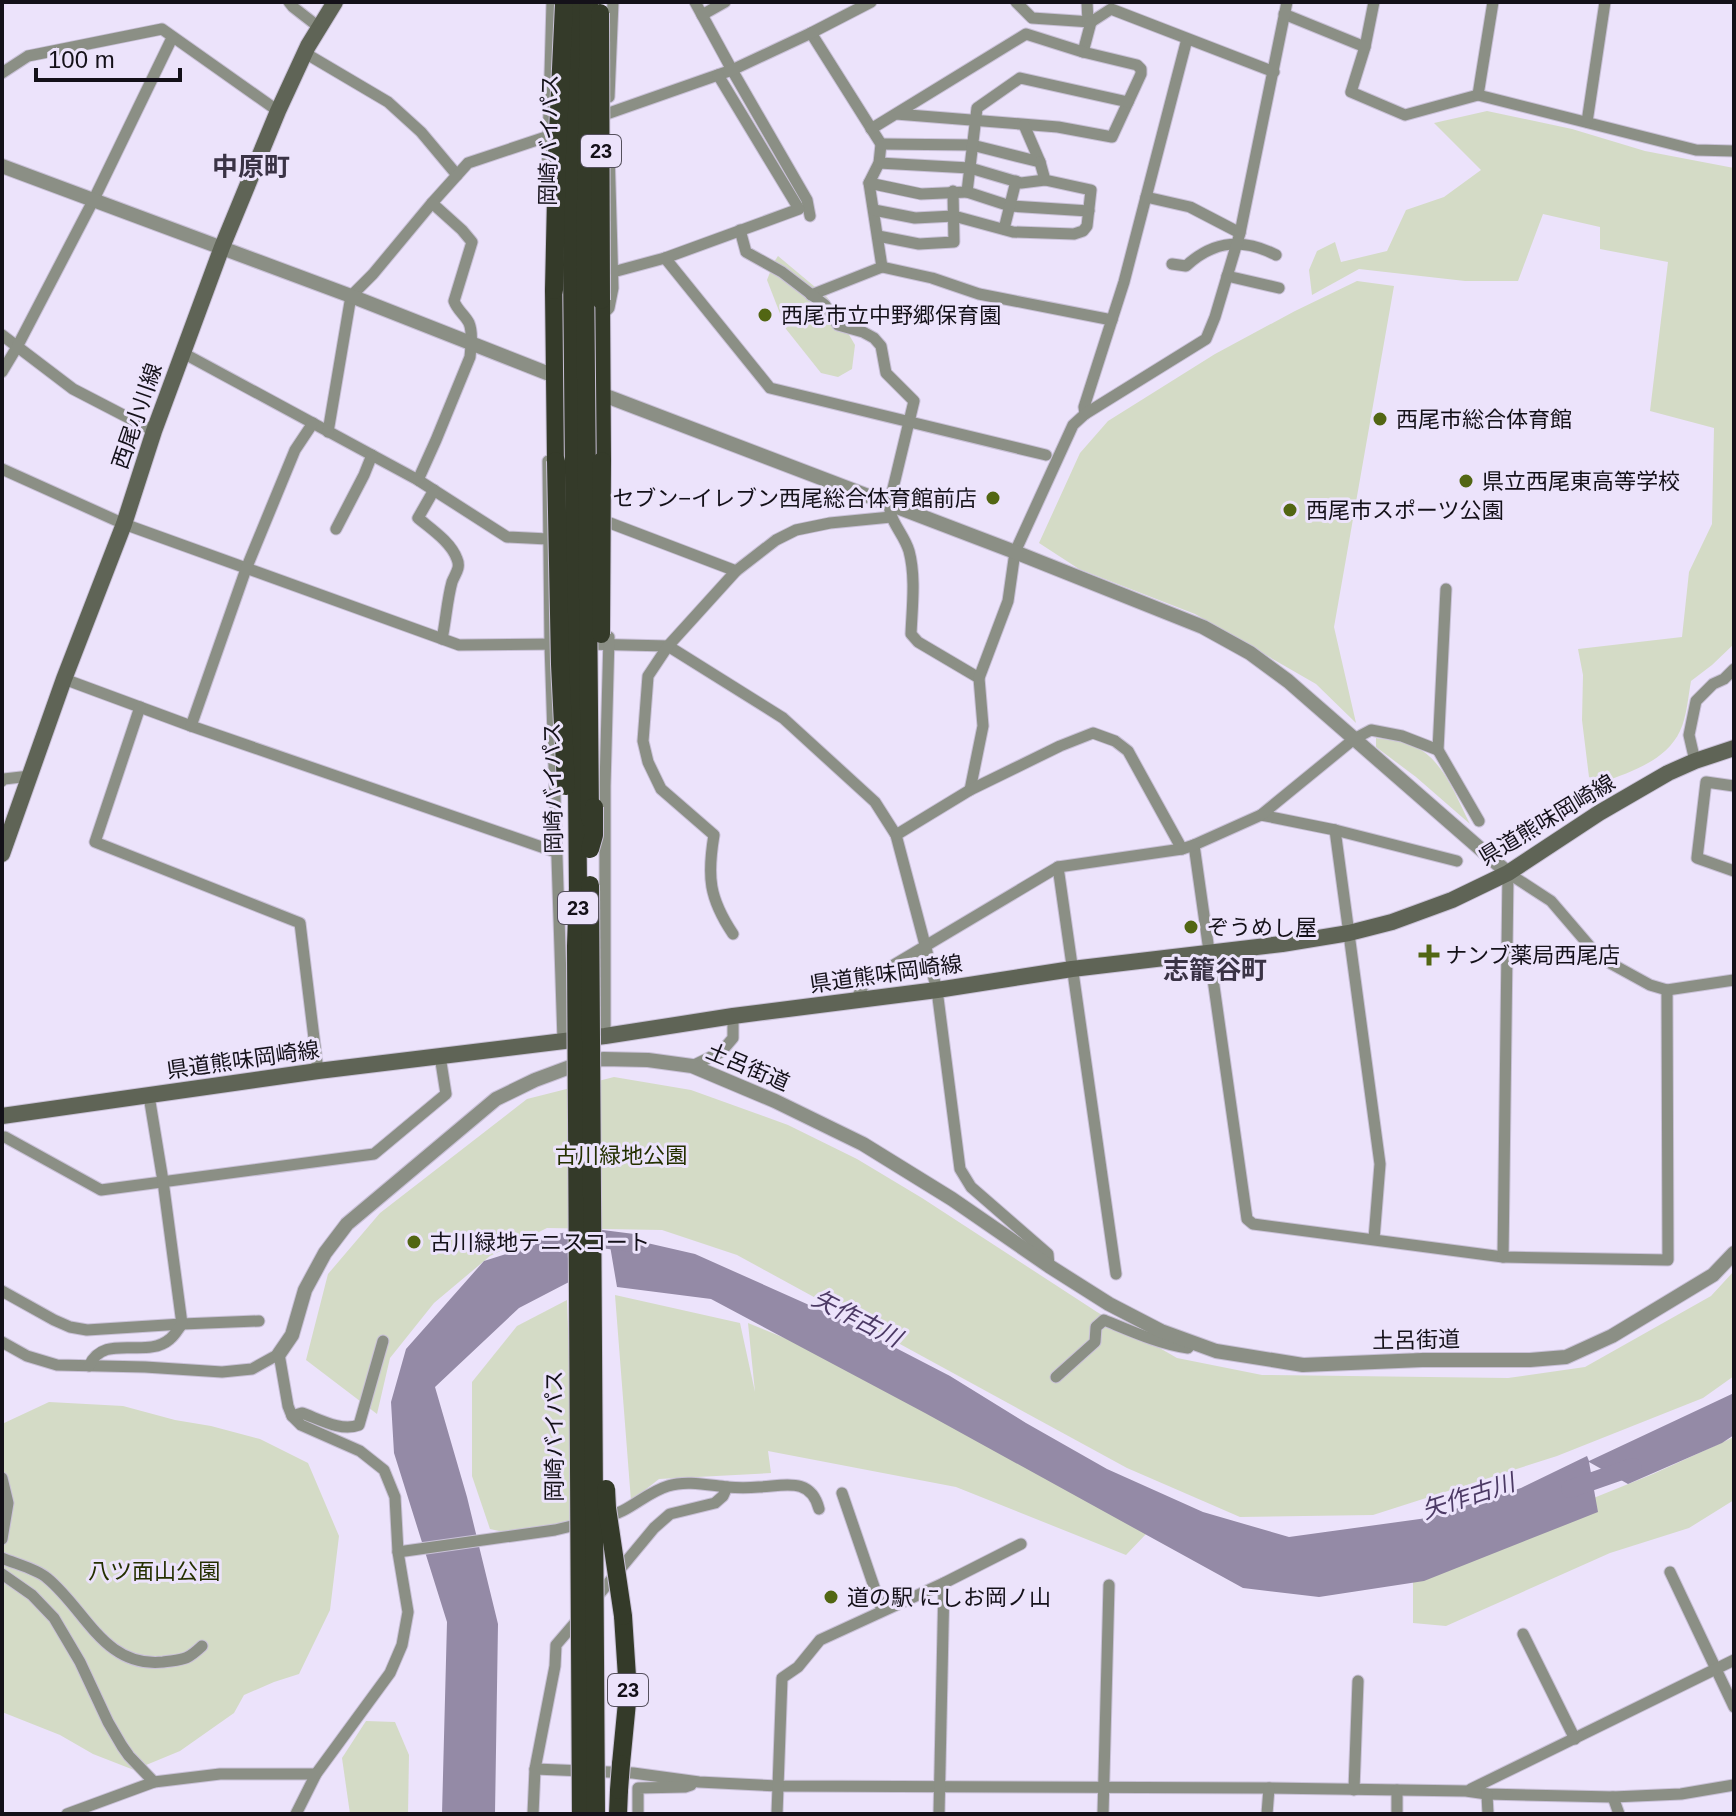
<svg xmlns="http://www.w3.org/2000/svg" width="1736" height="1816" viewBox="0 0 1736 1816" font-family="Arial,'Noto Sans JP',sans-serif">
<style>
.green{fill:#d4dbc6}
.water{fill:#948aa6}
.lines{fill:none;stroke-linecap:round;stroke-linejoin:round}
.river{stroke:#948aa6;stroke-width:18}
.minor-casing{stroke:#c9c1d7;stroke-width:13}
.tertiary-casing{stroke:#c9c1d7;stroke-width:16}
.secondary-casing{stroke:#c9c1d7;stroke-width:18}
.trunk-casing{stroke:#c9c1d7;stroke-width:20}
.minor{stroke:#8b8f85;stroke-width:11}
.tertiary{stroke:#8b8f85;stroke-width:14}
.secondary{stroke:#5f6456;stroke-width:16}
.trunk{stroke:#343a29;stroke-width:18}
.trunk-bridge-casing{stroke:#c9c1d7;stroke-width:20;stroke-linecap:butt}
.trunk-bridge{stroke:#343a29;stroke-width:18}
.poi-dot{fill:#526613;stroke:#ece3fb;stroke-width:3}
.labels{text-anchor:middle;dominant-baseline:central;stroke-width:6;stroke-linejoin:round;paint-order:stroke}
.shield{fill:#ece3fb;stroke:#55505d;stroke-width:2}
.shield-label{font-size:20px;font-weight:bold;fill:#141119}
.street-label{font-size:22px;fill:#141119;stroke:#ece3fb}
.poi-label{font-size:22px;fill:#141119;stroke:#ece3fb;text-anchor:start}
.park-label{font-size:22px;fill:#243000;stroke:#ece3fb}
.water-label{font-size:24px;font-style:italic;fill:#4c3a65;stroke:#ece3fb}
.quarter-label{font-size:26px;font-weight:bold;fill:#3a3345;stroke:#ece3fb}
</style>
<rect width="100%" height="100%" fill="#ece3fb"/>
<g class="green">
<path d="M1487,111l85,18 73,22 89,17v476l-22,21 -21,16c-3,16 -4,35 -11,50 -14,30 -50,41 -79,52l-12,-6 -7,-57 1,-45 -5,-26 104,-12 7,-65 23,-48 2,-96 -64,-17 18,-149 -68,-13v-22l-57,-13 -25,67h-53l-106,-12 -47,26 -3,-25 8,-19 18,-9 6,20 46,-11 19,-41 38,-13 37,-27 -47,-47z"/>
<path d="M778,256l49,41 28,48 -3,24 -14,8 -17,-4 -35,-44 -19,-49 7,-18z"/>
<path d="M1357,281l37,5 -60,341 22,96 -40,-39 -121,-70 -116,-45 -40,-26 41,-90 28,-32 107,-67 80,-43z"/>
<path d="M1376,738c12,2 28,2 38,8 30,14 42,51 56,78l-54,-47 -40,-30z"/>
<path d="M614,1077l77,13 97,35 69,34 65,39 175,114 80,46 85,17 246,3 77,-11 126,-71 23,-25v105l-31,22 -146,58 -184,59 -133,2 -113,-49 -390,-213 -75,-25 -115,-2 -57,28 -56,47 -44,55 -13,56 -71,-54 22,-86 52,-61 147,-114z"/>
<path d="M615,1295l125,28 15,69 -7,-69 169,69 230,141 -21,22 -170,-68 -188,-36 3,22 -112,6 -28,22z"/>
<path d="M567,1300l8,223 -67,10 -18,-4 -18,-53v-94l45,-56z"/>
<path d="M49,1402l74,4 52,14 36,6 49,13 48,24 31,73 -9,74 -31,64 -25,8 -30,13 -10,18 -54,38 -46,19 -41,-16 -33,-19 -58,-23v-288z"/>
<path d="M1734,1437v63l-45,28 -79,25 -164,73 -33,-3v-52l240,-97z"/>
<path d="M366,1721l29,1 14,33 -1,59h-58l-8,-56z"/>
</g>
<g class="water">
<path d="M608,1234l87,20 141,63 114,59 76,47 81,46 96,43 86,25 138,-19 94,-30 66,-32 2,5 145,-68v42l-12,8 -94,41 -39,-22 9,50 -174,69 -105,16 -76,-9 -318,-175 -214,-114 -94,-12z"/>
<path d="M567,1235l2,47 -50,26 -84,79 32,110 31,127 -3,190h-53l5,-192 -53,-169 -3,-51 15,-53 78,-88z"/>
</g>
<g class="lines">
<g class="river">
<path d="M544,1246l42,-9 47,6"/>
<path d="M1570,1489l63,-22"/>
</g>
<defs>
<g id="minor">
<path d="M289,2l4,5 27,21"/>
<path d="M695,2l37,68 75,130 3,16"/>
<path d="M1016,2l16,16 59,4 20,-13 163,63"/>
<path d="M1087,2l1,20"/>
<path d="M1374,2l-9,45 -14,45 54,23 73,-20 218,55 38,1"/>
<path d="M1284,14l81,33"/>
<path d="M702,15l23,-13"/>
<path d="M811,33l70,111 -2,19 -10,20 13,84 -71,28"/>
<path d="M1083,52l8,-30"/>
<path d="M305,53l83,49 33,30 36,43"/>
<path d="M2,73l26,-17 134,-27 116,82"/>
<path d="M1478,95l15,-93"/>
<path d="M609,97l4,-95"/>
<path d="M595,118l137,-48 79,-37 60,-31"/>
<path d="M1587,122l18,-120"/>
<path d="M871,129l155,-95 57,18 54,13 4,4v5l-29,63 -54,-10 -162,-13"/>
<path d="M881,144l91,1 68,17 -16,-37"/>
<path d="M879,163l91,5 51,15 24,-3"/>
<path d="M547,181l5,-179"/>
<path d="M869,183l52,11 46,-2 10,-84 43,-30 108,24"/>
<path d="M967,192l43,14 79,5"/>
<path d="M1146,197l44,10 50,26"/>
<path d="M874,210l41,8 39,-2 59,16 61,2 9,-3 4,-5 4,-36 -46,-10 -5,-18"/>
<path d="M1004,229l12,-48"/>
<path d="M740,230l6,22 36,20 43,33 13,20 25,7 11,6 7,8 5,27 28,28 -25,104c2,19 15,29 20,46 7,26 3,57 2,83l7,8 61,36"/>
<path d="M878,236l41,8 35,-2 -1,-51"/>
<path d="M665,258l105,130 276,67"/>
<path d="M1172,264l14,2c28,-26 57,-28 90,-11"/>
<path d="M882,267l50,11 47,16 133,26"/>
<path d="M613,272l52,-14 134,-49 -81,-134"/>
<path d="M1227,276l52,12"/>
<path d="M603,314l6,-6 4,-20 -4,-138"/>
<path d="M2,335l71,54 81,42"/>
<path d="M183,353l235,127 89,57 41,2"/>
<path d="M2,372l15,-25 77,-148 78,-161"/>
<path d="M1085,414l-1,-7 40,-125 63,-243"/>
<path d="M328,432l23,-136 22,-22 59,-71 36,-40 93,-31"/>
<path d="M548,461l2,183 13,396"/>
<path d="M2,469l122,55 335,121 104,-1"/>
<path d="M418,480l18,-40 34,-83c1,-11 3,-24 -1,-34 -4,-8 -12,-13 -15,-22l18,-59 -10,-12 -30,-27"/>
<path d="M434,490l-16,28c13,11 33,24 39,41 4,9 -2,15 -5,23 -5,18 -6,38 -10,57"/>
<path d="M610,523l126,48"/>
<path d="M336,529l28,-54 8,-20"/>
<path d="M1446,589l-8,161 41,71"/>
<path d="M584,644l84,2 115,72 92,84 21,33 41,155 23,179 11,18 77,67 1,12"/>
<path d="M64,679l127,47 365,126"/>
<path d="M140,707l-45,135 205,81 18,148"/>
<path d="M191,726l55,-157 49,-119 18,-27"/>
<path d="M1695,761l-6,-26 7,-34 17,-17 11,-5 10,-10"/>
<path d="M2,781l2,-2 26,-3"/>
<path d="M1734,786l-28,-4 -9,76 37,13"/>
<path d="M970,790l13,-64 -4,-48 29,-77 7,-49 58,-127 12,-11 121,-75 9,-22 25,-84 47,-231"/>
<path d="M1261,815l74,15 122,31"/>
<path d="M1335,830l45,334 -6,75"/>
<path d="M896,835l74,-45 90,-44 33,-13 22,8 13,10 54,98"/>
<path d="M1194,845l53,374 6,5 250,33 165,3 -1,-270"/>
<path d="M1058,867l58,407"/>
<path d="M1508,873l43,28 48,56 51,28 17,5 67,-10"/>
<path d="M733,934c-24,-36 -26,-57 -19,-99l-53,-46 -13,-27 -5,-21 5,-65 20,-30 68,-75 40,-31 20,-10 34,-7 61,-6"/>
<path d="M856,1000l9,-18 193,-115 124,-18 12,-4 67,-30 93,-76 17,-9 31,6 36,14"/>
<path d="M605,1036v-250l4,-149"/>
<path d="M692,1066l29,-14 12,-14v-22"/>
<path d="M5,1137l96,53 273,-36 72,-60 -6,-38"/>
<path d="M1503,1257l5,-384"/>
<path d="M2,1291l52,29 16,7 17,3 95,-6 77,-3"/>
<path d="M2,1342l25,14 30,9 88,2 77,5 30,-3 27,-15 9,52 4,10 9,9 59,26 24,19 11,27 3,55 10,60 -6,33 -12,28 -74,101 -20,40"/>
<path d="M89,1366c15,-34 57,-6 81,-27 5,-4 8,-10 12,-15l-19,-143 -14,-85"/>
<path d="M1056,1377l39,-35 1,-15 8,-7c27,11 55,24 84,28l4,-6"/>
<path d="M292,1416l10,-3c17,6 39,19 57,12l24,-84"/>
<path d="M2,1478l6,25 -6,36"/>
<path d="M842,1493l40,117"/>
<path d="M604,1518c27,-7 41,-25 64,-32 18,-6 40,-1 59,1"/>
<path d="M398,1552l157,-22 29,-7"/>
<path d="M2,1558c14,6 35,11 45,20 39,32 57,90 116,84 21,-3 23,-1 39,-16"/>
<path d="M1670,1572l64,135"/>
<path d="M2,1574l30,21 22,23 26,44 28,60 14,24 7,10 25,26"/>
<path d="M596,1598l58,-70 16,-14 45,-11 8,-7 4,-9c11,1 21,1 32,0 24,-1 52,-11 60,22"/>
<path d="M1523,1634l52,105"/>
<path d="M535,1769l98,4 66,9 79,4 491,2 197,3 21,3 126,3 68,-3 53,-9"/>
<path d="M1471,1789l263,-129"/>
<path d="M1354,1790l4,-109"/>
<path d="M1397,1790v24"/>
<path d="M1487,1794l1,20"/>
<path d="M1613,1797l6,17"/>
<path d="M67,1814l87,-32 66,-8h96"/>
<path d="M533,1814l2,-45 20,-103 1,-21 24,-28"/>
<path d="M638,1814v-26l47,-1 6,-2"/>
<path d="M777,1814l5,-136 16,-11 22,-27 124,-57 77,-39"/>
<path d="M939,1814l5,-231"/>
<path d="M1103,1814l6,-229"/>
<path d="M1267,1814l2,-26"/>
</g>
<g id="tertiary">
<path d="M2,166l349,130 211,83"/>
<path d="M593,391l422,161 188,75 47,26 38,28 220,192"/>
<path d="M279,1354l13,-19 13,-45 20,-37 22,-29 149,-125 39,-19 43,-16 25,-5 45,1 44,6 83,35 88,43 89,55 97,67 60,38 52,27 55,20 87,14 119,-5h108l36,-3 46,-21 101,-61 21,-22"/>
</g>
<g id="secondary">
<path d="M2,854l62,-175 60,-155 30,-93 68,-184 56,-136 30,-65 27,-44"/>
<path d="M2,1116l316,-45 287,-35 128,-20 204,-26 135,-21 210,-25 67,-11 43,-11 60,-22 56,-27 91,-60 69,-40 27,-12 39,-13"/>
</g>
<g id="trunk">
<path d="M554,290l2,171"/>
<path d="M601,300l1,161"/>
<path d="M621,1764l7,-72 -5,-76"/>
<path d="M618,1814l1,-24"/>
</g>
</defs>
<use href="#minor" class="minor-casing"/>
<use href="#tertiary" class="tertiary-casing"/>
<use href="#secondary" class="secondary-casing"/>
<use href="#trunk" class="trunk-casing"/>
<use href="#minor" class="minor"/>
<use href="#tertiary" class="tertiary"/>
<use href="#secondary" class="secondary"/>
<use href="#trunk" class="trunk"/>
<defs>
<g id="trunk-bridge">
<path d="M575,2l-3,263 6,623 -2,58 5,868"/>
<path d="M589,2l-4,265 5,552"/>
<path d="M600,13l1,287"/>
<path d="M554,290l3,-136 7,-149"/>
<path d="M556,461l4,203 6,122"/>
<path d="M601,634l1,-173"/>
<path d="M590,849l4,-14v-28"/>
<path d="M590,885l6,929"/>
<path d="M606,1489l1,19 16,108"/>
<path d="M619,1790l2,-26"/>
</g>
</defs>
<use href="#trunk-bridge" class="trunk-bridge-casing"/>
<use href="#trunk-bridge" class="trunk-bridge"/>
</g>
<g class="poi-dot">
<circle cx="765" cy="315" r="8"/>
<circle cx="1380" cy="419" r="8"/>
<circle cx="1466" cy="481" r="8"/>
<circle cx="993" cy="498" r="8"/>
<circle cx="1290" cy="510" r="8"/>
<circle cx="1191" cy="927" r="8"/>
<path d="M1425 943h8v8h8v8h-8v8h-8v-8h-8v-8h8z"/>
<circle cx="414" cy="1242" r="8"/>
<circle cx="831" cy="1597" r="8"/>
</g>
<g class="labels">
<g class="shield">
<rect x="581" y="135" width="40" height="32" rx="6"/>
<rect x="558" y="892" width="40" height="32" rx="6"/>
<rect x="608" y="1674" width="40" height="32" rx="6"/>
</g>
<g class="shield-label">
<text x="601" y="151">23</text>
<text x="578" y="908">23</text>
<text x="628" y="1690">23</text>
</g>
<g class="street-label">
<text transform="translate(549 140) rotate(-89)">岡崎バイパス</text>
<text transform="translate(137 416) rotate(-71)">西尾小川線</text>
<text transform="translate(553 788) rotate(-91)">岡崎バイパス</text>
<text transform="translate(1547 820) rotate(-31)">県道熊味岡崎線</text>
<text transform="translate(886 974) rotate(-8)">県道熊味岡崎線</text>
<text transform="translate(243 1060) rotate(-8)">県道熊味岡崎線</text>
<text transform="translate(748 1067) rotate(23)">土呂街道</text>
<text transform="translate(1416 1340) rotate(-1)">土呂街道</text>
<text transform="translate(554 1436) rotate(-90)">岡崎バイパス</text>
</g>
<g class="poi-label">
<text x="781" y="315">西尾市立中野郷保育園</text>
<text x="1396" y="419">西尾市総合体育館</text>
<text x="1482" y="481">県立西尾東高等学校</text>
<text x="977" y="498" text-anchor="end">セブン−イレブン西尾総合体育館前店</text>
<text x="1306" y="510">西尾市スポーツ公園</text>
<text x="1207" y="927">ぞうめし屋</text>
<text x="1445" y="955">ナンブ薬局西尾店</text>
<text x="430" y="1242">古川緑地テニスコート</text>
<text x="847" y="1597">道の駅 にしお岡ノ山</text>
</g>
<g class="park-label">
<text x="621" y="1155">古川緑地公園</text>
<text x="154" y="1571">八ツ面山公園</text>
</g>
<g class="water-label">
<text transform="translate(857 1318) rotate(27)">矢作古川</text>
<text transform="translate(1468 1496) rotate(-18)">矢作古川</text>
</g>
<g class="quarter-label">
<text x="251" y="167">中原町</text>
<text x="1215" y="970">志籠谷町</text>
</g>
</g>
<rect width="1736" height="1816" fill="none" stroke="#141119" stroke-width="8"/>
<path d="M36 68v12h144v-12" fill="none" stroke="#141119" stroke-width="4"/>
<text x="48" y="68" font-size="24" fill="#141119" stroke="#ece3fb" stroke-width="6" paint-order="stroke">100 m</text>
</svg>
